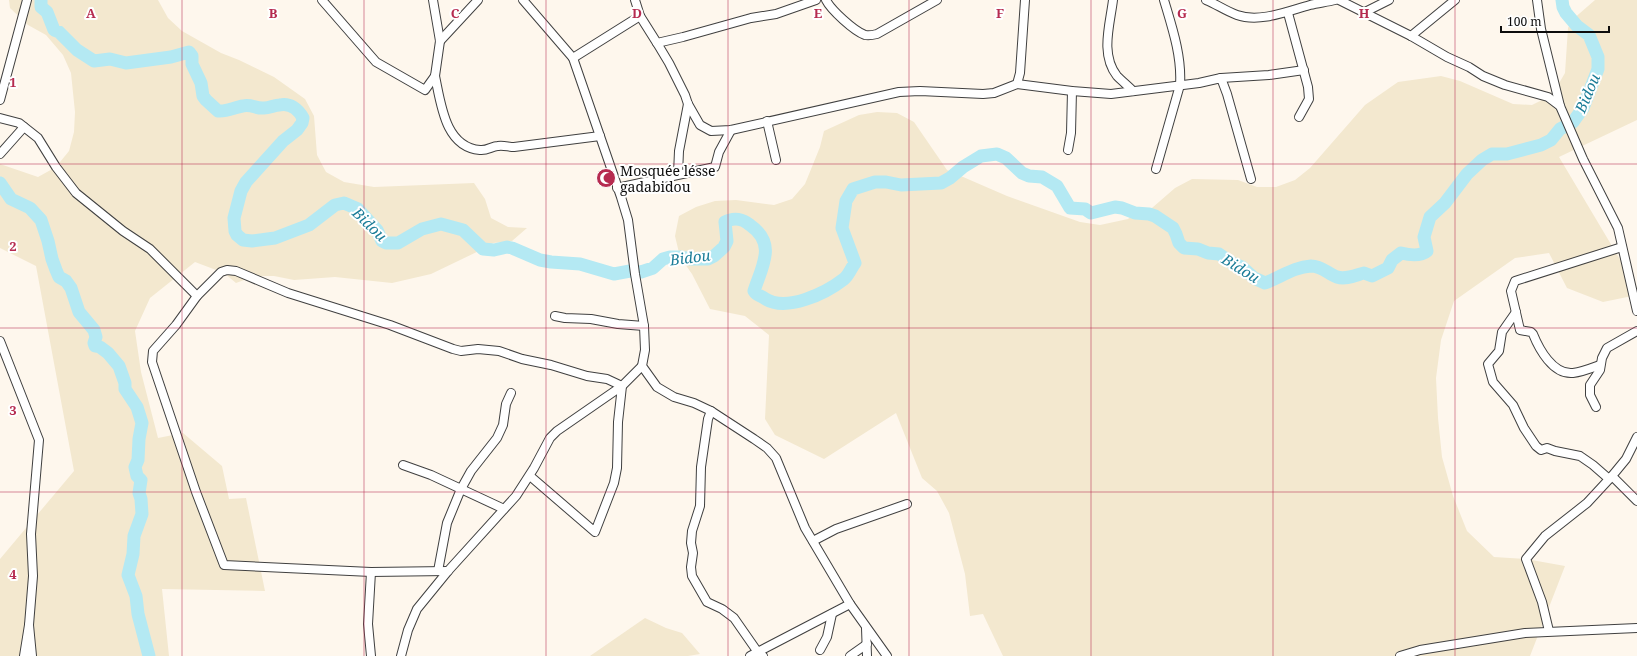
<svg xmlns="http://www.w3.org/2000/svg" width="1637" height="656" viewBox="0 0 1637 656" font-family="'Noto Serif',serif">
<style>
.farmland{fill:#f3e8cf}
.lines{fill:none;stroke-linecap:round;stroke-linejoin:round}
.river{stroke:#b4e9f3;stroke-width:13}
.street-casing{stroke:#404040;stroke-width:10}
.street{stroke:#fff;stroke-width:8}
.grid{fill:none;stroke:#b62b50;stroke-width:1;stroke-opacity:0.55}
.labels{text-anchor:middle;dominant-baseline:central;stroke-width:4;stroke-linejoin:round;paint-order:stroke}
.poi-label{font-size:14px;fill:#0d0d0d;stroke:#fff;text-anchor:start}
.water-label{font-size:15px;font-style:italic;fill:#1c7d98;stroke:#fff}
.grid-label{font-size:13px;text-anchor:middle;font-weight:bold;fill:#b62b50;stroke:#fff;stroke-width:4;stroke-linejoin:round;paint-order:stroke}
</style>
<rect width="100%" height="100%" fill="#fef7ed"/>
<g class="farmland">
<path d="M9,0h149l10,18 14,13 39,22 18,7 35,17 31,22 9,17 3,39 9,17 18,10 30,5 100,-4 11,16 6,19 17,9 19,1 -15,13 -19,2 -10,6 -52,25 -39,9 -57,-6 -41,3 -20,-4h-19l-19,7 -12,-10 -29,-11 -45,36 -15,33 6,41 17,66 25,-5 39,33 7,33 17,-1 19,93 -103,-2 7,67h-169v-97l74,-88 -38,-205 -36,-18v-84l38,13 18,-10 13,-16 5,-19 1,-20 -4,-39 -8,-18 -17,-20 -18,-10 -18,-17z"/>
<path d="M1595,0h42v120l-78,37 78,131v7l-34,7 -36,-14 -18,-35 -34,5 -61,43 -13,39 -5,38 2,40 4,39 11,39 14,35 27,26 32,2 39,7 -35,90h-527l-20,-42 -13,2 -5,-42 -16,-61 -12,-22 -15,-13 -26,-65 -72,46 -49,-24 -10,-16 4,-84 -24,-19 -35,-7 -18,-35 -12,-17 -5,-21 4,-20 17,-9 19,-6 21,-1 38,5 18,-6 13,-15 15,-37 4,-16 35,-16 18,-3 20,1 17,9 33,48 60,26 73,26 20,3 28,-6 7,-6 10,1 30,-26 17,-9 46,1 19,7h19l19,-7 15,-12 55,-63 33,-23 43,-6 19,5 53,23 19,1 16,-8 7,-7 10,-17 3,-45 4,-8z"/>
<path d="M645,618l21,10 16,5 18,21 -12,2h-98z"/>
</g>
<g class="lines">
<g class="river">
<path d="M41,0v7l6,5 7,18 5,2 18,18 17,11 16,-2 16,4 45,-6 18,-5 3,4v8l9,19 2,13 3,4 12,11c9,1 17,-4 25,-5 9,-2 13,3 21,2 6,0 10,-3 16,-3 10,-2 18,4 23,13l-1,5 -5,7 -14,11 -37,41 -5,9 -7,27 1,13 2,4 6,5 9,1 23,-3 34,-13 26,-20 9,-2 14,6 19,21 5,11 4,2h12l24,-14 19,-5 22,6 20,19 11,1 13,-3 5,1 28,12 11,2 29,2 34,10 16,-3 11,1 12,-4 10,-9 7,-2h10l11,2h17l6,-3 10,-9 3,-6 -2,-19c9,-5 18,-3 25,3 27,19 12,41 4,66 3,5 6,4 10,7 22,15 62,-5 80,-19 5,-4 7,-11 11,-16l-13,-35 4,-27 7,-12 22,-7h11l15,3 40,-2 9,-5 13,-11 18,-11 16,-2 9,4 16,15 7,3 13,1 15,9 13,22 15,1 6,4 24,-6 7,1 13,5 14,1 6,2 18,12 3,6 3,9 5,5 14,1 10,4 11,1 13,9 10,4 12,11 11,5c16,-6 29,-16 46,-17 11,0 17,8 26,11 9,3 19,-2 27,-4l8,3 16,-8 4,-8 9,-7c8,2 19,4 26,-2l-3,-14 6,-20 15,-14 22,-29 15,-14 10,-6h15l34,-9 10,-5 9,-11 13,-7 10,-14 15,-39v-12l-9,-22 -12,-9 -11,-13 -3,-6 -1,-7"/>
<path d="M0,183l11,16 19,9 11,12 7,21 4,18 4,11 3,7 7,4 5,7 8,24 15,18 2,7 -2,6 1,3 5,1 8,6 11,13 6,17v6l12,18 5,16 -3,16 -1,21 -3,7 2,9 4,4 -2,13 2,6 1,15 -8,22 -1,18 -5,21 8,21 2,18 11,42"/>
</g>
<defs>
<g id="street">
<path d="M322,0l54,62 49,28 10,-14 5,-35 -7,-41"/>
<path d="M523,0l50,58 48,139 7,23 7,54 9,52 1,24 -3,16 15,21 17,10 20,6 17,8 43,28 13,9 9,10 29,70 45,76 37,52"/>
<path d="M635,0l5,16 17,27 26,-6 68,-19 25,-4 40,-14"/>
<path d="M826,0c5,10 28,31 39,35 4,1 8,0 12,-1l60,-34"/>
<path d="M1113,0c-3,25 -13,54 4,76 5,5 11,10 16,15"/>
<path d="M1206,0c10,4 20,11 31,15 23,8 51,-4 73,-10 8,-2 17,-3 25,-5"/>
<path d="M1339,0l72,36 36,21 22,10 14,9 22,9 43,12 12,9"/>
<path d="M1537,0l4,29 19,77 23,53 35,69 19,83"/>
<path d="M1288,13l20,74 1,12 -10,18"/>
<path d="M1363,13l26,-13"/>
<path d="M1411,36l44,-36"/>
<path d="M440,41l38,-41"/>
<path d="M657,43l12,20 16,32 3,9 12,21 11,6 20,-1 168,-38 21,-1 63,3 11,-1 23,-9 3,-11 5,-73"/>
<path d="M573,58l67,-42"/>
<path d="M435,76c6,28 10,71 45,74 7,1 12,-4 18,-4 5,-1 11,1 16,1l86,-11"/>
<path d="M1221,78l48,-3 35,-5"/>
<path d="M1017,84l55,7 39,3 88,-11 22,-5 6,16 24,85"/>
<path d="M0,100l27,-100"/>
<path d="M0,118l19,5 19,15 18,29 20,26 47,38 27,18 47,47"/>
<path d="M767,121l9,39"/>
<path d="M1068,150l3,-17 1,-42"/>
<path d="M0,154l24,-27"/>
<path d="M1156,169l24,-84c2,-29 -8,-58 -16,-85"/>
<path d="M678,174l1,-23 9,-47"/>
<path d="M617,188l98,-21 4,-15 12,-22"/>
<path d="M1516,312l-14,20 -3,19 -11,13 5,18 20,23 11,23 12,18 5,4 6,-2 8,3 25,5 13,9 16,14"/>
<path d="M555,316l10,2 26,1 27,5 26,2"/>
<path d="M0,341l39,99 -8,94 2,42 -4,49"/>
<path d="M1600,365c-8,3 -18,7 -27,8 -20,2 -34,-24 -40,-39l-2,-2 -11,-2 -9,-39 4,-10 107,-34"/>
<path d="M1596,407l-6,-12v-10l10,-15 2,-12 5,-10 30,-17"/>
<path d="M711,411l-3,8 -7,48 -1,39 -8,25 -1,12 2,10 -2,14 1,9 15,26 15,7 12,9 23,33 6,5"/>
<path d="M1637,437l-11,22 -14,17 25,25"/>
<path d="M403,465l28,10 73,34"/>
<path d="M813,541l23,-12 71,-25"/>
<path d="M438,571l9,-48 14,-34 10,-18 26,-33 6,-13 3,-21 5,-11"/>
<path d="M448,571l-77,1 -147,-7 -28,-73 -44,-130 1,-11 23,-26 21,-29 24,-24 6,-2 9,1 52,22 102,32 63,24 8,2 17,-2 21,2 23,8 29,6 36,11 20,3 15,7 -4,36 -1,46 -3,15 -19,49 -65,-56"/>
<path d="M371,572l-3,52 3,32"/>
<path d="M866,628l1,28"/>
<path d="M1549,631l-7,-29 -16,-43 19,-23 42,-33 25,-27"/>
<path d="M820,650l7,-13 5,-23"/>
<path d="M24,656l5,-31 3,31"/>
<path d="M401,656l7,-26 9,-21 31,-38 68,-75 18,-28 16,-30 7,-7 65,-45 20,-20"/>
<path d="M750,656l100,-52"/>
<path d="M850,656l17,-12"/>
<path d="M1400,656l20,-6 105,-17 112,-5"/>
</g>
</defs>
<use href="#street" class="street-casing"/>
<use href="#street" class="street"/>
</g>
<path class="grid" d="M182,0v656M364,0v656M546,0v656M728,0v656M909,0v656M1091,0v656M1273,0v656M1455,0v656M0,164h1637M0,328h1637M0,492h1637"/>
<defs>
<symbol id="mosque-disc" viewBox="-11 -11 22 22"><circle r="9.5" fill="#b62b50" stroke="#fff"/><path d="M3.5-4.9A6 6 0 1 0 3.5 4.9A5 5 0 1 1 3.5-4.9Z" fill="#fff"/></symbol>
</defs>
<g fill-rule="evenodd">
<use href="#mosque-disc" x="595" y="167" width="22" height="22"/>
</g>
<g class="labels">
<g class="poi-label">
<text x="620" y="170">Mosquée lésse<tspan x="620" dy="16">gadabidou</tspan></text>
</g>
<g class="water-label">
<text transform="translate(1587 93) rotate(-67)">Bidou</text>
<text transform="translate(370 224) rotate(44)">Bidou</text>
<text transform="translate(690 257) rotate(-7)">Bidou</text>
<text transform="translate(1241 268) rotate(32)">Bidou</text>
</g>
</g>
<g class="grid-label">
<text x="91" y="18">A</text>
<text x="273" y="18">B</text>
<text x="455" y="18">C</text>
<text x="637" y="18">D</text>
<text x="818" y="18">E</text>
<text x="1000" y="18">F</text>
<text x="1182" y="18">G</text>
<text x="1364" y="18">H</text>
<text x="13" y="87">1</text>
<text x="13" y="251">2</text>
<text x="13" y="415">3</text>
<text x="13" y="579">4</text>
</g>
<path d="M1501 26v6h108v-6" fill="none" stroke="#0d0d0d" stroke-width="2"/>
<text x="1507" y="26" font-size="12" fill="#0d0d0d" stroke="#ffffff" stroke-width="3" paint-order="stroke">100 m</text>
</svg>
